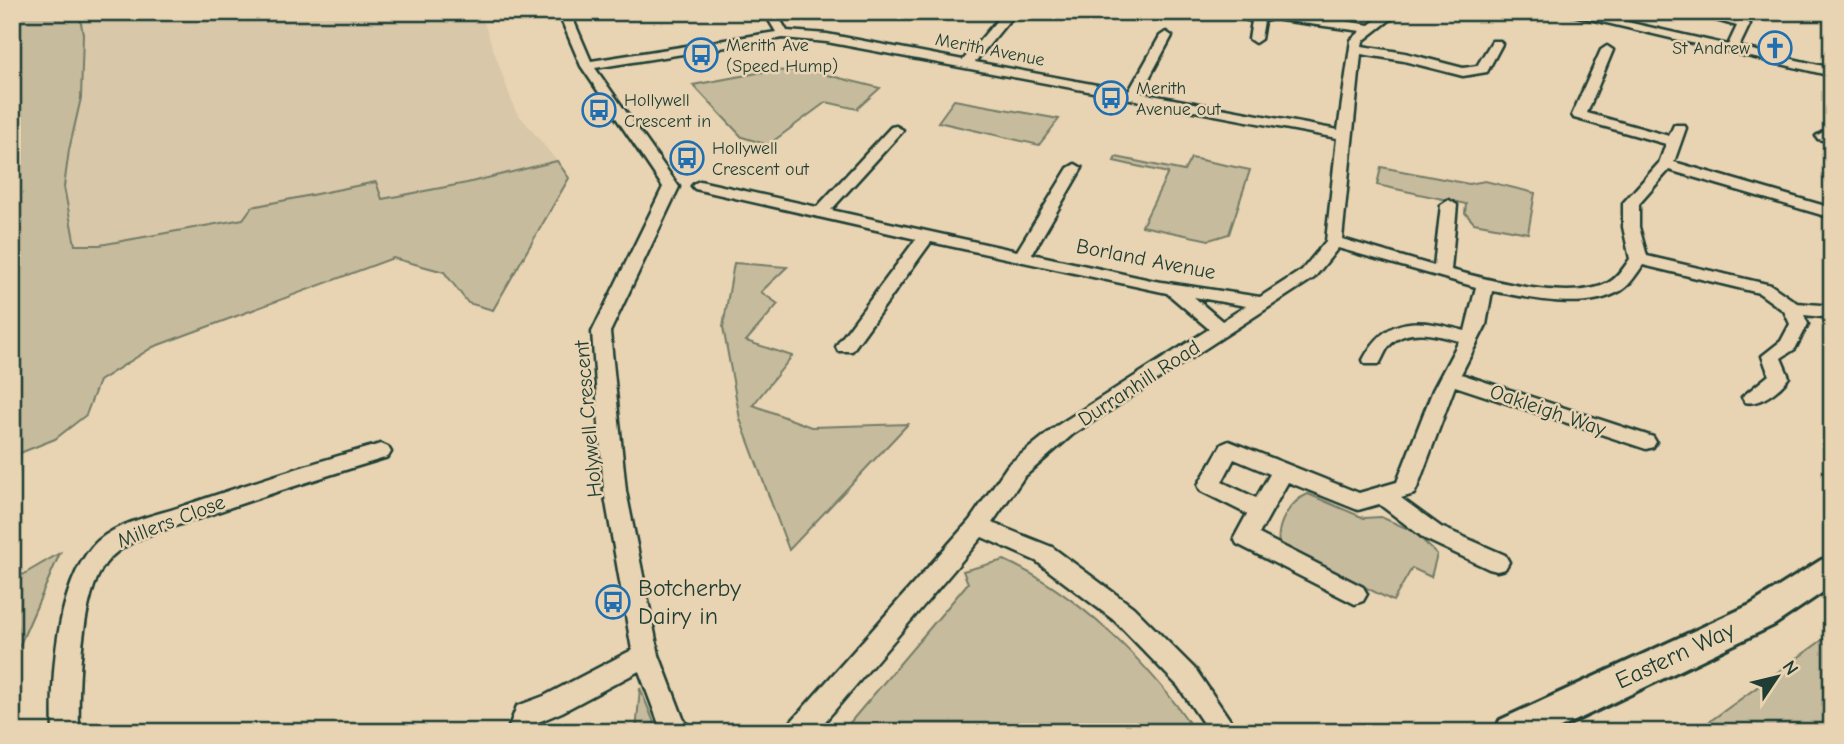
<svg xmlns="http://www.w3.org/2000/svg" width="1844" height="744" viewBox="0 0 1844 744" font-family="'Comic Neue',sans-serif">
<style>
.built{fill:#d8c7a8}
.green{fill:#c7bb9d;stroke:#737c68;stroke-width:2}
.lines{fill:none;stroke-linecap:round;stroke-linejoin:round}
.street-casing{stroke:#1f3d34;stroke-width:5}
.secondary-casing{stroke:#1f3d34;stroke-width:6}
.street{fill:#e8d4b2;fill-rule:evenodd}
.secondary{fill:#e8d4b2;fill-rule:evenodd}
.labels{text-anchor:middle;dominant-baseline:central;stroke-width:5;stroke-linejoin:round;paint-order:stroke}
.far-poi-label{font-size:18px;fill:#1f3d34;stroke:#e8d4b2;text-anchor:start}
.far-street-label{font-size:18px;fill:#1f3d34;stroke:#e8d4b2}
.street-label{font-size:21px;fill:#1f3d34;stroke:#e8d4b2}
.near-poi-label{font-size:24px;fill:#1f3d34;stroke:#e8d4b2;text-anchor:start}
.near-street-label{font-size:24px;fill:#1f3d34;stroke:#e8d4b2}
</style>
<rect width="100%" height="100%" fill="#e8d4b2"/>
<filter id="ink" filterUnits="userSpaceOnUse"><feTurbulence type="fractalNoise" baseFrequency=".0143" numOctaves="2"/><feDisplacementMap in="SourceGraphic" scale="14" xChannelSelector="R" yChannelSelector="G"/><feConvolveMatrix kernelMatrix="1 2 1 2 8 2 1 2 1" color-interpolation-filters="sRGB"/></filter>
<g filter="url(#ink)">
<path class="built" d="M79,12h401l35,98 42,51 -90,22 -123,23 -121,16 -123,23h-25l-11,-58 5,-37 12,-52 2,-64z"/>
<g class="green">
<path d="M12,12h67l4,22 -2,64 -12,52 -5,37 11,58h25l143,-26 9,-12 124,-25 6,17 85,-16 90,-22 12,17 -76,132 -25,-7 -24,-31 -51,-14 -240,89 -54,34 -13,34 -31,24 -35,14 -8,68z"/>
<path d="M807,70l73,18 -23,21 -31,-7 -58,43 -26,-8 -49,-52 75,-14z"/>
<path d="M954,100l105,19 -20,26 -101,-23z"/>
<path d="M1116,157l68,14 7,-13 59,12 -21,64 -20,6 -67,-14 26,-53 -54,-12z"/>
<path d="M1381,167l88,17 16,-3 50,12 -7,40 -54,-10 -9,-10 1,-9 -89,-19z"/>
<path d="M734,263l53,4 -26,25 17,12 -32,37 46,15 -39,49 58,22 97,-3 -119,126 -49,-131 -17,-92z"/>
<path d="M1308,494l56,24 17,-1 32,14 24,23 -6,23 -19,-9 -19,33 -114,-56c-3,-20 10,-43 29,-51z"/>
<path d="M60,553l-48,110v-82z"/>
<path d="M1004,560c72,32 148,105 191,172h-353l126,-149 -5,-12z"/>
<path d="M1832,633v99h-137z"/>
<path d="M640,688l18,44h-22z"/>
</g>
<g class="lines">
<defs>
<g id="street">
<path d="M558,12h12l21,49 185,-29 -12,-20h12l11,19 40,3 136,26 41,-48h12l-41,50 154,29 31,-55 6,-4 6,4 -31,57 197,37 13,-90 10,-9 -88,-12 -9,2 -3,18 -6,4 -6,-4 3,-18 -38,-9 44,3 12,-3h23l76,13 17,-13h14l-37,29 -1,5 43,7 58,15 14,-2 15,-25h8l2,3 -15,28 -24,4 -59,-15 -43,-7 -19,185 92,27 7,-61 8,-5 8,5 -6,65c40,10 119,33 157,13 10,-5 16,-16 22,-24l-7,-32v-24l36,-40 7,-19 -92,-26 -2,-3 29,-65 6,-4 6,4 -26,63 82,23 5,-11h10l2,3 -12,34 158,46v10l-163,-48 -30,34v23l8,29 124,29 26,18 35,3v12l-28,-3 4,9 -13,25 -14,9 8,19c-8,12 -29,29 -44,25l-3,-5 27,-22 -7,-19 19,-15 9,-17 -6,-13 -25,-18 -116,-28c-6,8 -12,19 -21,25 -37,22 -91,8 -130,1l-6,34 -25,49 192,63 3,5 -3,5 -7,2 -191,-63 -38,102 -3,6 -13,4 40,29 64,28 4,7 -4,7 -8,2 -8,-2 -64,-30 -46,-35 -21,6 -70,-28 -29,52 104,53 4,7 -4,7 -8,3 -118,-60 -3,-6 13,-24 -46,-23 -3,-6 24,-41 7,-3 130,52 38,-11 36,-92 26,-49c-21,-6 -51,-15 -69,4 -5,5 -7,13 -11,19h-14l-2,-4c24,-47 57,-41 102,-29l11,-44 -138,-39 -24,30 -242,157 -48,42 -32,46 60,24 81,60 63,63 42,62h-29l-31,-46 -63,-65 -79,-60 -54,-24 -166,195h-30l4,-9 180,-203 38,-55 50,-40 151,-96 -42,-36 -236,-51 -79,109h-14l-2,-4 2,-4 78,-104 -221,-50 -3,-3 3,-3 5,-2 117,26 74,-80 5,-1 7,4 -2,3 -70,77 186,41 51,-83 7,-4 7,4 -50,86 123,27 105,16 42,-27 24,-29 11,-103 -510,-96 -44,-4 -188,30 84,119 -69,145 16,159 33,164 24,63 9,14h-30l-23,-61 -77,41 -26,11 -3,9h-26l10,-26 27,-10 88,-46 -28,-159 -12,-159 71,-145 -82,-121zM1194,297l52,9 -24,15zM1234,459l36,15 -14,24 -34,-16z"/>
<path d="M1560,12h23l145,33 9,-19 -42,-12c13,-5 44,2 55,10l-11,23 93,21v8z"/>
<path d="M1823,132l9,2v8l-14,-3 -2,-3z"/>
<path d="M381,444l7,3 3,5 -3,5c-63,19 -126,39 -188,61 -31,11 -75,19 -95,46 -25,34 -27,126 -26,168h-26c-2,-54 3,-143 39,-185 20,-24 62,-31 91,-41 65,-22 131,-44 198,-62z"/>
</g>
<path id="secondary" d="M1832,556v30l-58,39 -222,107h-57l5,-12 250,-115 71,-45z"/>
</defs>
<use href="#street" class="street-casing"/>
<use href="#secondary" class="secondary-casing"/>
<use href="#street" class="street"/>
<use href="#secondary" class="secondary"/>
</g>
</g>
<defs>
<symbol id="church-ring" viewBox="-11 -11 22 22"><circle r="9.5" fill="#e8d4b2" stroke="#1f6fb2" stroke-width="1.5"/><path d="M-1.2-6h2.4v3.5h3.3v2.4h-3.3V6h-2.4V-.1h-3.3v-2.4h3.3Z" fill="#1f6fb2"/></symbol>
<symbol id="bus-ring" viewBox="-11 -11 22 22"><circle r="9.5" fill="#e8d4b2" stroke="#1f6fb2" stroke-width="1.5"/><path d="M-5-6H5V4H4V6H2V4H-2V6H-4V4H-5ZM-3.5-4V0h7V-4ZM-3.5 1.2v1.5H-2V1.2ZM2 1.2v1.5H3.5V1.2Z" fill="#1f6fb2"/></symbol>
</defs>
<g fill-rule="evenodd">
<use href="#church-ring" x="1756" y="29" width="38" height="38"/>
<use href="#bus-ring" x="682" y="36" width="38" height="38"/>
<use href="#bus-ring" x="1092" y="79" width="38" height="38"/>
<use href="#bus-ring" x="580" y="91" width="38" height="38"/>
<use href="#bus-ring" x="668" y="139" width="38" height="38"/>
<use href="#bus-ring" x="594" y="583" width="38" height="38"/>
</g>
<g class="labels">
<g class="far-poi-label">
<text x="726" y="45">Merith Ave<tspan x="726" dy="21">(Speed Hump)</tspan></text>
<text x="1750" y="48" text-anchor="end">St Andrew</text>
<text x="1136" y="88">Merith<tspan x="1136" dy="21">Avenue out</tspan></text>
<text x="624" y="100">Hollywell<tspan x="624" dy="21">Crescent in</tspan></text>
<text x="712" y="148">Hollywell<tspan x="712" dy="21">Crescent out</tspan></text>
</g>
<g class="far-street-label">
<text transform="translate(990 50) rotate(11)">Merith Avenue</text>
</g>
<g class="street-label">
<text transform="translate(1146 259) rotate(11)">Borland Avenue</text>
<text transform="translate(1139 383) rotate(-33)">Durranhill Road</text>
<text transform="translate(1548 410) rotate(19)">Oakleigh Way</text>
<text transform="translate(588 419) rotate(-95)">Holywell Crescent</text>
<text transform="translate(171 521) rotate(-21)">Millers Close</text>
</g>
<g class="near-poi-label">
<text x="638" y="588">Botcherby<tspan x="638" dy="28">Dairy in</tspan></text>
</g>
<g class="near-street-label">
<text transform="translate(1675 655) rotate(-25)">Eastern Way</text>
</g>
</g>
<rect width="1844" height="744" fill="none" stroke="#e8d4b2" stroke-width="42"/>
<rect x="21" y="21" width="1802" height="702" fill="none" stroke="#1f3d34" stroke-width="2.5" filter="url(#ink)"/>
<g transform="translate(1777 677) rotate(55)" stroke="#e8d4b2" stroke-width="5" paint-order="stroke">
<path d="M0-5L12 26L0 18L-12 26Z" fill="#1f3d34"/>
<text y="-10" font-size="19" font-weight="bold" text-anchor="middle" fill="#1f3d34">N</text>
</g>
</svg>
